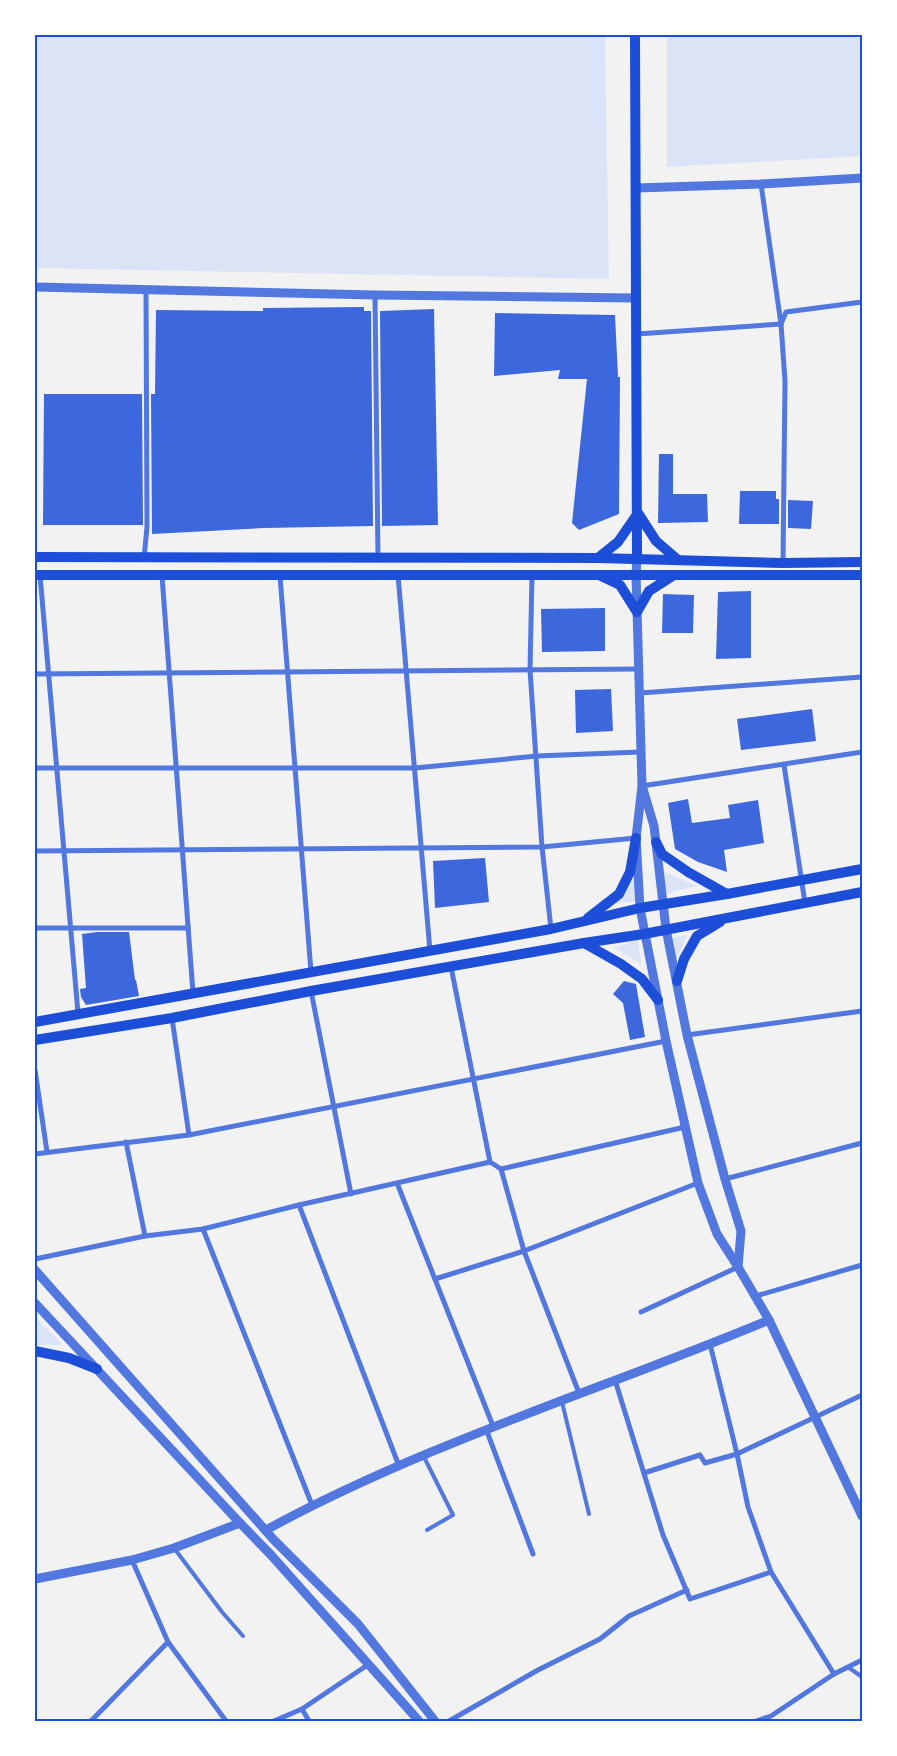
<svg xmlns="http://www.w3.org/2000/svg" width="897" height="1756" viewBox="0 0 897 1756" font-family="Rubik,sans-serif">
<style>
.green{fill:#dbe4f7}
.building{fill:#3d67dc}
.lines{fill:none;stroke-linecap:round;stroke-linejoin:round}
.service{stroke:#5277de;stroke-width:4}
.minor{stroke:#5277de;stroke-width:5}
.tertiary{stroke:#5277de;stroke-width:9}
.secondary{stroke:#1d4ed8;stroke-width:10}
.neatline{fill:none;stroke:#1d4ed8;stroke-width:2}
</style>
<rect width="100%" height="100%" fill="#f2f2f2"/>
<g class="green">
<path d="M35,35h570l4,244 -574,-11z"/>
<path d="M667,35h195v121l-195,11z"/>
<path d="M660,870l37,16 -35,9z"/>
<path d="M636,877l1,24 -25,3z"/>
<path d="M687,935l-17,40 -7,-36z"/>
<path d="M638,940l3,24 -27,-16z"/>
<path d="M35,1317l28,28h-28z"/>
</g>
<g class="building">
<path d="M364,307v4h7l2,215 -109,2 -112,6 -1,-140h4l1,-84 107,1v-3z"/>
<path d="M434,309l4,216 -56,1 -2,-215z"/>
<path d="M495,313l120,2 3,62h2l-1,137 -40,16 -7,-7 15,-144h-29l2,-9 -66,6z"/>
<path d="M44,394h98l1,131h-100z"/>
<path d="M659,454h14v40h34l1,28 -50,1z"/>
<path d="M740,491h36v8h3v25h-40z"/>
<path d="M788,500l25,1 -2,28 -23,-1z"/>
<path d="M751,591v67l-35,1 2,-67z"/>
<path d="M663,594l31,1 -1,38h-31z"/>
<path d="M605,608v43l-63,1 -1,-43z"/>
<path d="M611,689l2,42 -37,2 -1,-43z"/>
<path d="M812,709l4,32 -75,9 -4,-31z"/>
<path d="M688,799l4,24 38,-5 -2,-13 30,-5 6,43 -40,7 3,22 -29,-10 -23,-13 -7,-46z"/>
<path d="M485,858l4,44 -54,6 -2,-47z"/>
<path d="M97,932h32l6,48h1l3,16 -53,9 -5,-8 -1,-8 6,-1 -4,-54z"/>
<path d="M624,981l12,3 9,53 -15,3 -7,-37 -10,-9z"/>
</g>
<g class="lines">
<g class="service">
<path d="M562,1402l27,112"/>
<path d="M423,1455l30,60 -26,15"/>
<path d="M174,1548l48,64 21,24"/>
<path d="M848,1667l14,10"/>
</g>
<g class="minor">
<path d="M761,184l20,140 4,57 -2,182"/>
<path d="M375,295l3,263"/>
<path d="M637,334l144,-10 5,-12 76,-10"/>
<path d="M144,558l3,-31 -1,-238"/>
<path d="M40,575l38,438"/>
<path d="M398,575l32,376"/>
<path d="M532,575l-2,95 12,177 9,82"/>
<path d="M162,576l31,417"/>
<path d="M280,576l31,396"/>
<path d="M35,674l604,-5"/>
<path d="M640,693l222,-16"/>
<path d="M784,765l21,138"/>
<path d="M35,768h380l122,-12 103,-4"/>
<path d="M642,786l220,-34"/>
<path d="M35,851l507,-4 94,-9"/>
<path d="M35,928h153"/>
<path d="M451,967l39,195"/>
<path d="M311,991l40,203"/>
<path d="M172,1018l17,117"/>
<path d="M687,1035l175,-24"/>
<path d="M35,1070l12,82"/>
<path d="M126,1142l19,94"/>
<path d="M35,1154l154,-19 477,-94"/>
<path d="M490,1162l11,7 23,82 55,142"/>
<path d="M501,1169l184,-42"/>
<path d="M725,1179l137,-36"/>
<path d="M397,1183l96,243"/>
<path d="M299,1205l100,261"/>
<path d="M203,1229l109,276"/>
<path d="M35,1259l110,-23 58,-7 96,-24 191,-43"/>
<path d="M435,1279l89,-28 174,-68"/>
<path d="M756,1296l106,-31"/>
<path d="M641,1312l97,-45"/>
<path d="M710,1344l27,110 11,53 23,65 63,102"/>
<path d="M615,1380l48,155 27,64 81,-27"/>
<path d="M486,1429l47,125"/>
<path d="M644,1473l56,-18 5,8 32,-9 125,-59"/>
<path d="M168,1642l58,79"/>
<path d="M302,1709l7,12"/>
<path d="M91,1721l77,-79 -36,-82"/>
<path d="M274,1721l28,-12 67,-45"/>
<path d="M449,1721l89,-51 62,-31 29,-23 58,-26"/>
<path d="M756,1721l15,-5 63,-42 28,-14"/>
</g>
<g class="tertiary">
<path d="M636,188l125,-4 101,-6"/>
<path d="M35,287l340,8 261,3"/>
<path d="M637,558l-1,16 6,212 -6,52 4,70 26,133 32,142 19,51 21,33 31,53 93,196"/>
<path d="M643,789l11,37 12,103 21,106 38,144 16,52 -3,36"/>
<path d="M35,1270l239,270 84,84 77,97"/>
<path d="M35,1303l205,220 31,32 148,166"/>
<path d="M266,1530c160,-87 335,-140 503,-210"/>
<path d="M35,1579l97,-19 42,-12 66,-25"/>
</g>
<g class="secondary">
<path d="M635,35l2,523"/>
<path d="M35,557l563,1 185,5 79,-1"/>
<path d="M598,558l20,-16 20,-29 18,28 22,19"/>
<path d="M35,575h827"/>
<path d="M601,576l19,9 17,27 12,-21 25,-16"/>
<path d="M656,842l6,12 26,18 39,22"/>
<path d="M588,918l31,-24 11,-22 6,-34"/>
<path d="M584,943l37,21 21,15 16,21"/>
<path d="M677,981l7,-22 13,-23 23,-14"/>
<path d="M35,1022l516,-93 89,-21 87,-14 135,-25"/>
<path d="M35,1040l137,-22 139,-27 273,-48 60,-9 218,-42"/>
<path d="M35,1351l34,7 28,11"/>
</g>
</g>
<rect width="897" height="1756" fill="none" stroke="#ffffff" stroke-width="72"/>
<rect x="36" y="36" width="825" height="1684" class="neatline"/>
</svg>
